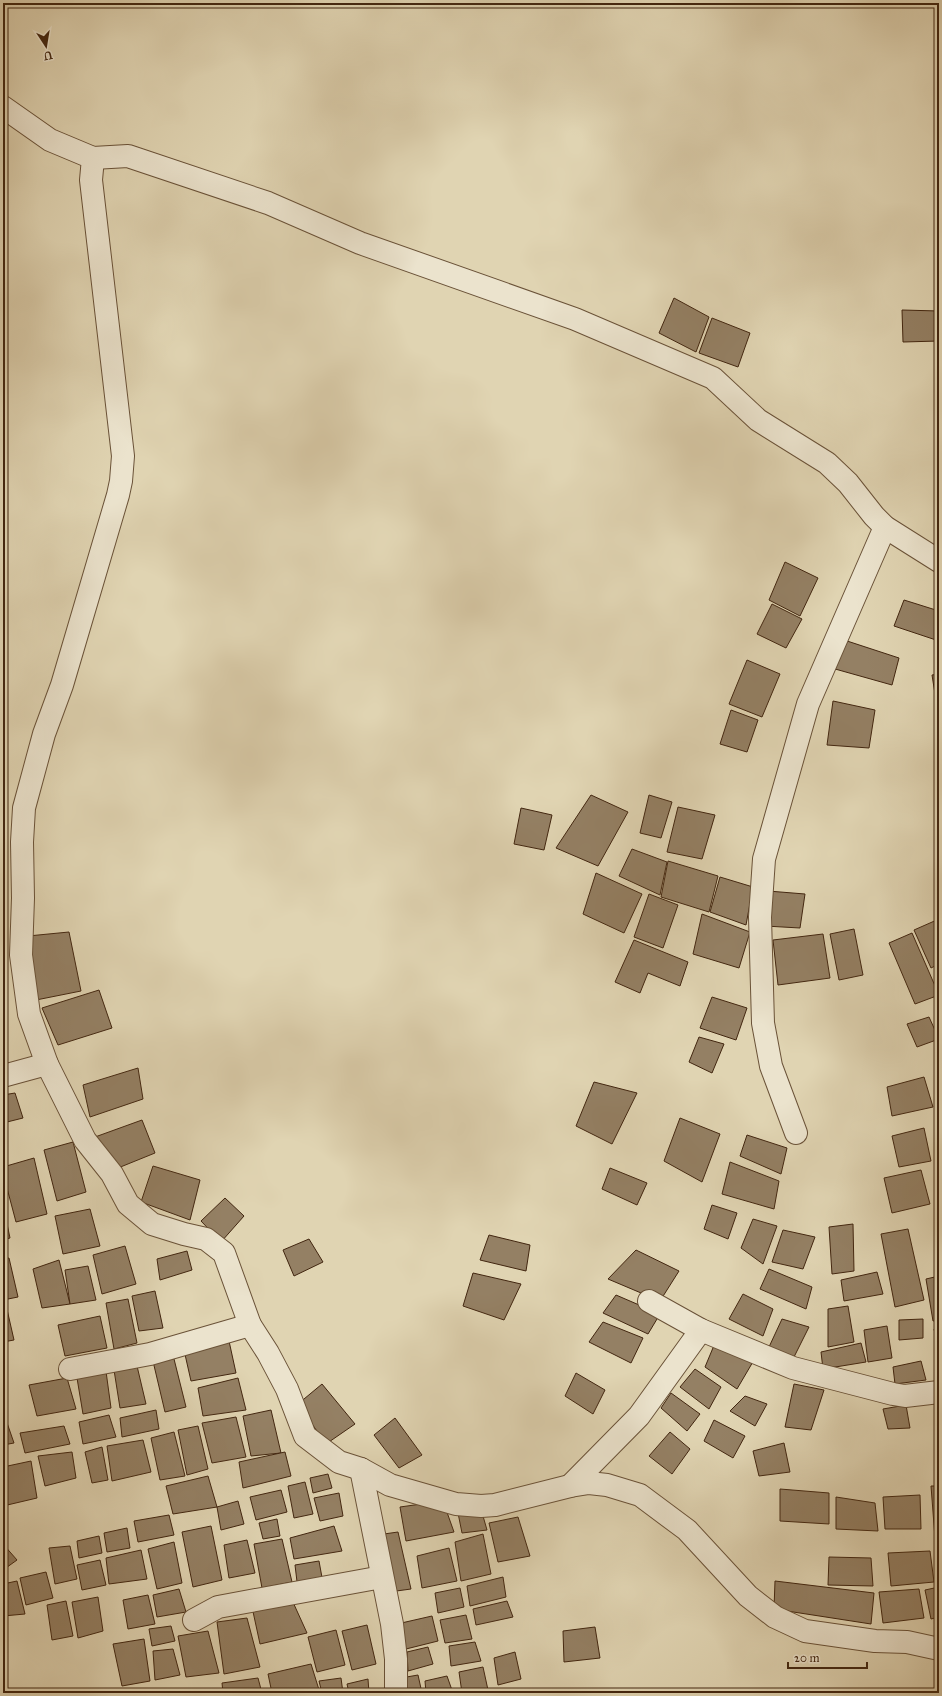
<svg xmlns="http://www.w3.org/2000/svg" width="942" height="1696" viewBox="0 0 942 1696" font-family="'IM FELL Great Primer',serif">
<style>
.building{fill:#948064;stroke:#422610}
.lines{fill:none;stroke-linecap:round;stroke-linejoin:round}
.street-casing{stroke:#6a5238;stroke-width:24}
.street{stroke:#ebe3cd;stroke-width:22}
</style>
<rect width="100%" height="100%" fill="#e0d4b2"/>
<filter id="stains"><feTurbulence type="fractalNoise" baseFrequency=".005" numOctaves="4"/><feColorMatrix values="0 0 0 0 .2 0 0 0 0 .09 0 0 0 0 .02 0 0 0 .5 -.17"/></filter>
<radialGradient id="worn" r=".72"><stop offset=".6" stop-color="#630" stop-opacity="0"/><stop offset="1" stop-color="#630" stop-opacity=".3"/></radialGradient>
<g class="building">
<path d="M674,298l35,19 -13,35 -37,-19z"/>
<path d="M902,310l37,1v30l-36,1z"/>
<path d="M712,318l38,15 -12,34 -39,-14z"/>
<path d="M785,562l33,16 -18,38 -31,-16z"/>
<path d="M904,600l35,11v30l-45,-15z"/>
<path d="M772,604l30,15 -16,29 -29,-14z"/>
<path d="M841,639l58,19 -7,27 -64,-18z"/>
<path d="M747,660l33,14 -18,43 -33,-13z"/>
<path d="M939,674v45l-7,-44z"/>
<path d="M833,701l42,9 -6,38 -42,-3z"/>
<path d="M731,710l27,10 -11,32 -27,-8z"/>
<path d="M591,795l37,17 -30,54 -42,-18z"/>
<path d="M649,795l23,7 -11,36 -21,-5z"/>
<path d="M678,807l37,8 -13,44 -35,-7z"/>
<path d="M521,808l31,7 -8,35 -30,-6z"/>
<path d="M632,849l35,13 -7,33 -41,-19z"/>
<path d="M668,861l50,15 -9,36 -48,-15z"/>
<path d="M596,873l46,21 -18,39 -41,-19z"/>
<path d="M720,877l33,10 -7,38 -36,-13z"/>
<path d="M768,891l37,3 -5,34 -35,-2z"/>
<path d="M649,894l29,11 -15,43 -29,-11z"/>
<path d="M702,914l48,18 -11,36 -46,-14z"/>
<path d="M939,919v45l-8,4 -17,-38z"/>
<path d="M854,929l9,46 -24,5 -9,-46z"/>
<path d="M69,932l12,59 -45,9 -8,-64z"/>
<path d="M912,933l27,62 -24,9 -26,-61z"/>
<path d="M823,934l7,44 -52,7 -5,-45z"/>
<path d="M634,940l54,22 -8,24 -32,-13 -8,20 -25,-11z"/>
<path d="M99,990l13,38 -54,17 -16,-37z"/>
<path d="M712,997l35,11 -11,32 -36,-12z"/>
<path d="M929,1017l10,22 -22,8 -10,-23z"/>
<path d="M699,1037l25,7 -12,29 -23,-11z"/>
<path d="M138,1068l5,31 -53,18 -7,-32z"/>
<path d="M924,1077l9,30 -41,9 -5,-29z"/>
<path d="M594,1082l43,11 -25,51 -36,-18z"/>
<path d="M15,1093l8,25 -20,5v-28z"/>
<path d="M680,1118l40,16 -18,48 -38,-21z"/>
<path d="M142,1120l13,33 -37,15 -23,-31z"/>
<path d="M924,1128l7,33 -32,6 -7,-31z"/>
<path d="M747,1135l40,13 -6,26 -41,-18z"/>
<path d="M73,1142l13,50 -29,9 -13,-51z"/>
<path d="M34,1158l13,56 -31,8 -13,-49v-6z"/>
<path d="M730,1162l49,19 -5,28 -52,-15z"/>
<path d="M153,1166l47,14 -10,40 -49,-18z"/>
<path d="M610,1168l37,15 -10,22 -35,-16z"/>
<path d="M921,1170l9,34 -38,9 -8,-35z"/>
<path d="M225,1198l19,18 -23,26 -20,-21z"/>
<path d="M3,1205l7,33 -7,2z"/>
<path d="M712,1205l25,8 -9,26 -24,-10z"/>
<path d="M90,1209l10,37 -37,8 -8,-38z"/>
<path d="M753,1219l24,7 -14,38 -22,-16z"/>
<path d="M853,1224l1,47 -22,3 -3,-47z"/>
<path d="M908,1229l16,71 -29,7 -14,-73z"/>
<path d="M783,1230l32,7 -12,32 -31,-7z"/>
<path d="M489,1235l41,10 -4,26 -46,-11z"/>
<path d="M309,1239l14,23 -29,14 -11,-26z"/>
<path d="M125,1246l11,38 -34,10 -9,-39z"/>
<path d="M636,1250l43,21 -19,30 -52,-22z"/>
<path d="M187,1251l5,19 -32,10 -3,-21z"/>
<path d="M9,1258l9,39 -15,3v-41z"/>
<path d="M59,1260l11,44 -28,4 -9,-39z"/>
<path d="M88,1266l8,34 -26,4 -5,-34z"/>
<path d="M769,1269l43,18 -6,22 -46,-20z"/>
<path d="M877,1272l6,22 -39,7 -3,-21z"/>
<path d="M473,1273l48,11 -17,36 -41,-14z"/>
<path d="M939,1276v44l-6,1 -7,-42z"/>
<path d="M155,1291l8,37 -24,3 -7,-35z"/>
<path d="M743,1294l30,15 -10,27 -34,-17z"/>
<path d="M616,1295l44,19 -12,20 -45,-21z"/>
<path d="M128,1299l9,44 -23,6 -8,-46z"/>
<path d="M3,1305h3l8,35 -11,2z"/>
<path d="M848,1306l6,36 -26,5v-38z"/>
<path d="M100,1316l7,32 -42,8 -7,-31z"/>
<path d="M782,1319l27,8 -16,32 -24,-12z"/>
<path d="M923,1319v19l-24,2v-20z"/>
<path d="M603,1322l40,16 -12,25 -42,-21z"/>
<path d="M887,1326l5,32 -24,4 -4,-32z"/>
<path d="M939,1328v25l-5,-24z"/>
<path d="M229,1341l7,32 -45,8 -7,-31z"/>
<path d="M715,1343l39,17 -17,29 -32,-22z"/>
<path d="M861,1343l5,19 -43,7 -2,-17z"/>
<path d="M173,1355l13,52 -21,5 -13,-55z"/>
<path d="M921,1361l5,19 -31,4 -2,-17z"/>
<path d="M105,1364l6,44 -28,6 -7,-42z"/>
<path d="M137,1366l9,38 -26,4 -6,-38z"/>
<path d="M3,1369l4,1v31l-4,-1z"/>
<path d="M695,1369l26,18 -12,22 -29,-22z"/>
<path d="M576,1373l29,17 -12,24 -28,-18z"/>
<path d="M67,1378l9,31 -39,7 -8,-31z"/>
<path d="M238,1378l8,32 -43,6 -5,-28z"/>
<path d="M322,1384l33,40 -29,20 -28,-40z"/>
<path d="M794,1384l30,6 -13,40 -26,-3z"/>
<path d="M671,1393l29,21 -13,17 -26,-23z"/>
<path d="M745,1396l22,8 -12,22 -25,-15z"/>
<path d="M906,1405l4,23 -22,1 -5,-20z"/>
<path d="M156,1410l3,19 -37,8 -2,-19z"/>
<path d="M271,1410l10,43 -30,3 -8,-40z"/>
<path d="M109,1415l7,22 -33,7 -4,-22z"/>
<path d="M3,1417h2l9,26 -11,2z"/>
<path d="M236,1417l10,40 -34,6 -10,-40z"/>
<path d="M395,1418l27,37 -23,13 -25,-33z"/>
<path d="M714,1420l31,16 -12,22 -29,-17z"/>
<path d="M64,1426l6,18 -45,9 -5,-20z"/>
<path d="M198,1426l10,43 -21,6 -9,-45z"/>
<path d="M174,1432l11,44 -25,4 -9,-42z"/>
<path d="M670,1432l20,17 -18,25 -23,-18z"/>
<path d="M143,1440l8,32 -39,9 -5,-35z"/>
<path d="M784,1443l6,29 -31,4 -6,-25z"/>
<path d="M102,1447l6,33 -16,3 -7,-31z"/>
<path d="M72,1452l4,26 -31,8 -7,-30z"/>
<path d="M285,1452l6,24 -48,12 -4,-26z"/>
<path d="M31,1461l6,37 -34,8v-39z"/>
<path d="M328,1474l4,14 -19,5 -3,-15z"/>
<path d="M208,1476l9,31 -44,7 -7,-28z"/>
<path d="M305,1482l8,32 -19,4 -6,-32z"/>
<path d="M931,1486h8v52h-4z"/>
<path d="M780,1489l49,4v31l-49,-3z"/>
<path d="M281,1490l6,22 -31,8 -6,-23z"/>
<path d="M339,1493l4,23 -23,5 -6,-23z"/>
<path d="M920,1495l1,34h-36l-2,-32z"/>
<path d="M836,1497l39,6 3,28 -42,-2z"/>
<path d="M238,1501l6,23 -23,6 -4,-23z"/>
<path d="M443,1501l11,31 -48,9 -6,-34z"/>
<path d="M481,1509l6,21 -25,3 -4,-20z"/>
<path d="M169,1515l5,20 -36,7 -4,-21z"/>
<path d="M518,1517l12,39 -32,6 -9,-39z"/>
<path d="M277,1519l3,17 -17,3 -4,-16z"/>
<path d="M211,1526l11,54 -29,7 -11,-55z"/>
<path d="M334,1526l8,25 -48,8 -4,-21z"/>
<path d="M127,1528l3,20 -23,4 -3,-19z"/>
<path d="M398,1532l13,57 -22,3 -12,-57z"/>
<path d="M483,1534l8,40 -30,7 -6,-39z"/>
<path d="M99,1536l3,17 -23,5 -2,-17z"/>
<path d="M282,1539l10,43 -30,6 -8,-44z"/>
<path d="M247,1540l8,33 -26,5 -5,-33z"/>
<path d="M174,1542l8,41 -25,6 -9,-40z"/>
<path d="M3,1544l14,16 -14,10z"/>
<path d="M70,1546l7,33 -22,5 -6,-36z"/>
<path d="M449,1548l8,33 -35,7 -5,-32z"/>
<path d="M141,1550l6,29 -38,5 -3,-26z"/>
<path d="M930,1551l4,31 -43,4 -3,-33z"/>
<path d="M829,1557l42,1 2,28 -45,-1z"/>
<path d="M100,1560l6,25 -24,5 -5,-25z"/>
<path d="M319,1561l4,22 -25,7 -3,-25z"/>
<path d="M46,1572l7,26 -27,7 -6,-27z"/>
<path d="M503,1577l3,20 -36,9 -3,-20z"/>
<path d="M17,1581l8,33 -22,2v-32z"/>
<path d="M775,1581l99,12 -3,31 -97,-15z"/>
<path d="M939,1587v30l-8,2 -6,-29z"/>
<path d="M460,1588l4,19 -26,6 -3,-20z"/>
<path d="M179,1589l7,23 -29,5 -4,-22z"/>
<path d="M919,1589l5,29 -41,5 -4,-31z"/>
<path d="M148,1595l7,29 -27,5 -5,-29z"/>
<path d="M98,1597l5,34 -25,7 -6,-36z"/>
<path d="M292,1600l15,33 -47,11 -8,-37z"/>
<path d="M66,1601l7,35 -21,4 -5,-35z"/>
<path d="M507,1601l6,16 -37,8 -3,-16z"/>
<path d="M466,1615l6,24 -27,4 -5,-23z"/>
<path d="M432,1616l6,25 -36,9 -5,-26z"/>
<path d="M247,1618l13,49 -36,7 -7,-52z"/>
<path d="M367,1625l9,39 -24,6 -10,-39z"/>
<path d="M171,1626l4,15 -23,5 -3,-17z"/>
<path d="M595,1627l5,31 -36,4 -1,-31z"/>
<path d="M336,1630l9,35 -28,7 -9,-35z"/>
<path d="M208,1631l11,42 -33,4 -8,-41z"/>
<path d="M144,1639l6,42 -28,5 -9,-42z"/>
<path d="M475,1642l6,19 -30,5 -2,-20z"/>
<path d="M428,1647l5,17 -25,7 -1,-19z"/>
<path d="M173,1649l7,26 -25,5 -2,-29z"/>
<path d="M515,1652l6,27 -23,6 -4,-27z"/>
<path d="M311,1664l9,29h-48l-4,-19z"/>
<path d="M483,1667l5,23 -15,3h-11l-3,-21z"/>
<path d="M418,1675l4,18h-19l-2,-15z"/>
<path d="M447,1676l6,17h-27l-1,-12z"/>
<path d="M258,1678l4,15h-39l-1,-10z"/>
<path d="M341,1678l2,15h-21l-3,-12z"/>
<path d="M368,1679l1,14h-20l-2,-9z"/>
</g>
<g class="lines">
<defs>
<g id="street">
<path d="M3,107l47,33 43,18 -2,22 32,276 -2,25 -3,14 -56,190 -18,49 -20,74 -2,34 1,56 -2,57 8,59 18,50 38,76 27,34 16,30 24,20 32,10 22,5 18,14 26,72 18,28 19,36 18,47 34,26 22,7 29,16 66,19 25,2 14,-1 75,-19 19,-3 18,2 33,10 47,35 61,66 27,21 30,14 70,10 32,1 32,7"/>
<path d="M93,158l35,-2 140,47 92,40 215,76 138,59 45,42 69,43 21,20 26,33 11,11 54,34"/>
<path d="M3,1076l44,-12"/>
<path d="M796,1133l-25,-67 -8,-43 -3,-106 4,-58 44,-155 77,-177"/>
<path d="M649,1301l52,29 92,38 100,26 12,2 34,-4"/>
<path d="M70,1369l80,-15 100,-29"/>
<path d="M361,1469l31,155 4,35v34"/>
<path d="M570,1486l69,-70 62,-86"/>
<path d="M194,1620l24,-13 164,-30"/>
</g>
</defs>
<use href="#street" class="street-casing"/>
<use href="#street" class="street"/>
</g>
<rect width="942" height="1696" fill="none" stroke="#e0d4b2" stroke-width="16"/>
<rect x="4" y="4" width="934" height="1688" fill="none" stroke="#422610" stroke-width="2"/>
<rect x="8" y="8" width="926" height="1680" fill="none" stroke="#422610"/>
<g transform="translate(46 46) rotate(168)" stroke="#ebe3cd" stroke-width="3" paint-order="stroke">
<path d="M0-3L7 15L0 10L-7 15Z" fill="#422610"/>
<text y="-6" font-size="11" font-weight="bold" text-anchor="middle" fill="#422610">U</text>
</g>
<path d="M788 1662v6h79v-6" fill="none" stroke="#422610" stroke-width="2"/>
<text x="794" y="1662" font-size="12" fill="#422610" stroke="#ebe3cd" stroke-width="3" paint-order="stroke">20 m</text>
<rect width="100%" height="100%" filter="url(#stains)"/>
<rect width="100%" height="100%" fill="url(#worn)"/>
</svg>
